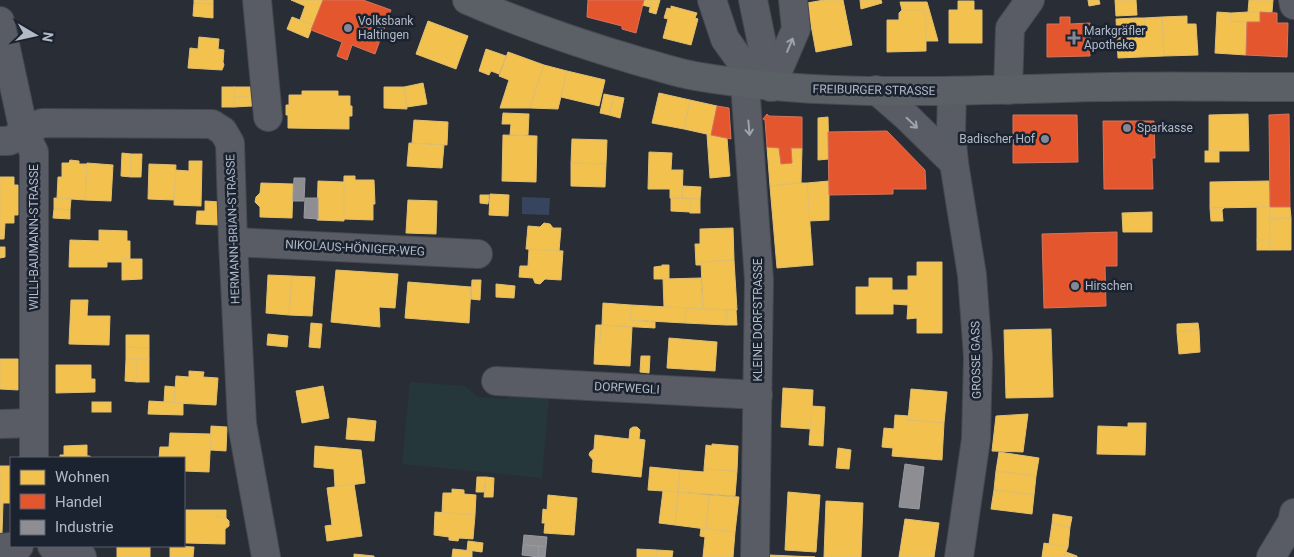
<svg xmlns="http://www.w3.org/2000/svg" width="1294" height="557" viewBox="0 0 1294 557" font-family="Roboto,sans-serif">
<style>
.green{fill:#26373b}
.water{fill:#36445e}
.homes{fill:#f2c14e;stroke:#dfbf72}
.shops{fill:#e4572e;stroke:#d5745c}
.industry{fill:#8d8d92;stroke:#989aa2}
.lines{fill:none;stroke-linecap:round;stroke-linejoin:round}
.minor-casing{stroke:#45484e;stroke-width:30}
.major-casing{stroke:#464a52;stroke-width:30}
.minor{stroke:#595c64;stroke-width:28}
.major{stroke:#5b5f66;stroke-width:28}
.oneway{stroke:#9ca2ae}
.poi-dot{fill:#828894;stroke:#1c2330;stroke-width:2}
.labels{text-anchor:middle;dominant-baseline:central;stroke-width:5;stroke-linejoin:round;paint-order:stroke}
.poi-label{font-size:12px;fill:#b2b9c7;stroke:#1c2330;text-anchor:start}
.street-label{font-size:12px;fill:#b2b9c7;stroke:#1c2330}
</style>
<rect width="100%" height="100%" fill="#292d35"/>
<path class="green" d="M410,382l55,4 13,11 27,2 17,-13 28,1 -8,91 -140,-14z"/>
<path class="water" d="M522,197l28,1 -1,17 -27,-1z"/>
<g class="homes">
<path d="M194,0h19v4l-19,-1z"/>
<path d="M291,0h32l-10,25 -13,-5 5,-14z"/>
<path d="M644,0h8l-2,7 -8,-2z"/>
<path d="M652,0h8l-4,14 -7,-2z"/>
<path d="M824,0h19l9,45 -36,7 -9,-49z"/>
<path d="M860,0h21l1,3 -21,6z"/>
<path d="M1088,0h11l1,4 -11,2z"/>
<path d="M1115,0h21l1,15 -21,1z"/>
<path d="M1249,0h24l-1,12h-24z"/>
<path d="M958,1h16v9h8v33h-33v-33h9z"/>
<path d="M900,2h27l6,21 -7,1 -2,-14h-22z"/>
<path d="M194,3l19,1v14l-20,-2z"/>
<path d="M671,6l26,7 -2,5 3,1 -7,26 -28,-7 5,-19 -4,-1 3,-10 4,1z"/>
<path d="M902,10h22l2,9v32l-39,1v-32h12v-7z"/>
<path d="M1217,12l14,1v8l16,1 -1,33 -31,-2z"/>
<path d="M1248,12h12v10l-29,-1v-8z"/>
<path d="M1187,16v8h9l2,31 -34,1 -2,-39z"/>
<path d="M292,17l21,8 -5,13 -21,-9z"/>
<path d="M1162,17l2,39 -46,2 -2,-39 19,-1v7h10l-1,-7z"/>
<path d="M1135,18h9l1,7h-10z"/>
<path d="M428,21l40,15 -12,33 -40,-15z"/>
<path d="M933,23l5,18h-12v-17z"/>
<path d="M199,37l20,2 -1,10 6,1 -1,12 1,3 -2,5 -34,-2 2,-20 8,1z"/>
<path d="M486,49l20,7 -7,18 -8,-3 -2,4 -10,-4z"/>
<path d="M508,52l36,13 -14,43h-30l9,-28 -10,-4z"/>
<path d="M544,65l23,6 -9,38 -28,-1z"/>
<path d="M567,71l38,9 -6,26 -38,-9z"/>
<path d="M423,83l4,21 -20,3 -3,-20z"/>
<rect x="222" y="87" width="12" height="20"/>
<rect x="234" y="87" width="19" height="10"/>
<path d="M384,87h20l3,22 -23,-1z"/>
<path d="M302,91h36v5h12v10h2v10h-3v13l-61,-1v-13h-2v-10h3v-10h13z"/>
<path d="M659,93l31,7 -6,29 -32,-6z"/>
<path d="M604,94l10,2 -5,19 -9,-2z"/>
<path d="M614,96l10,2 -4,20 -11,-3z"/>
<path d="M234,97h19l-1,9 -18,1z"/>
<path d="M690,100l27,6 -6,29 -27,-6z"/>
<path d="M503,113l26,1 -1,21h-18l1,-11h-9z"/>
<path d="M1248,114l1,37h-40v-36z"/>
<path d="M828,117l1,42 -11,1v-42z"/>
<path d="M414,120l34,2 -1,23 -35,-2z"/>
<path d="M707,134l20,4 3,38 -20,2z"/>
<path d="M503,135l34,1 -1,46 -34,-1z"/>
<path d="M572,139l35,1 -1,24 -35,-1z"/>
<path d="M409,143l35,2 -2,23 -35,-2z"/>
<path d="M767,147l12,1 2,16 11,-1 -1,-15h11l-1,35 -31,3z"/>
<rect x="1205" y="151" width="14" height="11"/>
<path d="M649,152l23,1 -1,17h12l-1,28h-12v-9h-22z"/>
<path d="M122,153l9,1v23l-10,-1z"/>
<path d="M131,154h11l-1,23h-10z"/>
<path d="M70,160l9,1v3h8l-2,36 -28,-2 1,-21h4v-14h7z"/>
<path d="M189,161h13l-1,45 -27,-1 1,-35 14,1z"/>
<path d="M87,163l26,2 -2,36 -26,-1z"/>
<path d="M571,163l35,1 -1,23 -34,-1z"/>
<path d="M149,164l27,1 -2,35 -26,-1z"/>
<path d="M344,176h11v4h19l1,24h-2v16l-30,-1z"/>
<path d="M0,177h14v8h4v30h-4v8h-9l-1,16h-4z"/>
<path d="M318,181l26,1v39l-27,-1z"/>
<path d="M829,181v39l-20,1 -2,-38z"/>
<path d="M1269,181l1,26 -60,1v-26z"/>
<path d="M261,183l32,1 -1,34 -32,-1v-10l-5,-5 1,-5 4,-4z"/>
<path d="M801,183h6l6,82 -36,3 -7,-82z"/>
<path d="M683,186l18,1 -1,12 -18,-1z"/>
<path d="M490,194l19,1 -1,21 -19,-1z"/>
<path d="M480,195h9l-1,9 -8,-1z"/>
<path d="M54,198l17,1 -1,11 -16,-1z"/>
<path d="M671,198l19,1v13l-19,-1z"/>
<rect x="690" y="199" width="10" height="14"/>
<path d="M408,200l29,1 -1,33 -30,-1z"/>
<path d="M205,201l15,1 -1,23 -23,-1 1,-13h8z"/>
<rect x="1257" y="207" width="13" height="33"/>
<path d="M1270,207h20l1,11 -21,1z"/>
<path d="M1210,208h14l-2,2 1,11h-12z"/>
<path d="M54,209l16,1v9l-17,-1z"/>
<path d="M1152,212v20h-29l-1,-19z"/>
<path d="M1291,218v32h-21v-31z"/>
<path d="M544,223l6,1 3,4h8l-2,23 -33,-2 2,-23 12,1z"/>
<path d="M733,228l1,32 -33,2v3h-5l-1,-21h5v-15z"/>
<path d="M99,230l28,1v10h3v18h-8v3h-15v5h-38l1,-27 29,1z"/>
<rect x="1257" y="240" width="13" height="10"/>
<path d="M0,247h5v10l-5,1z"/>
<path d="M529,249l34,2 -2,29 -16,-1 -5,5 -5,-1 -2,-5 -14,-1 1,-11h8z"/>
<path d="M122,259h20v20l-20,1z"/>
<path d="M734,260l3,50 -34,-1 -2,-47z"/>
<path d="M917,262h25v71h-25v-15l-10,1 1,-14 -15,-1v10h-37v-27h13v-9h23v12h16v-14h9z"/>
<path d="M662,265h7v14h-15v-12l8,-1z"/>
<path d="M336,270l62,4 -3,34 -16,-1 1,20 -49,-5z"/>
<path d="M268,275l24,1 -3,39 -23,-2z"/>
<path d="M292,276l23,1 -3,39 -23,-1z"/>
<path d="M701,278l2,31 -39,-2 -1,-28z"/>
<path d="M472,280h9l-1,20 -9,-1z"/>
<path d="M408,282l63,5 -2,36 -64,-5z"/>
<path d="M496,284l19,2 -1,12 -18,-1z"/>
<path d="M71,300h17l-1,16h23l-1,29 -40,-1z"/>
<path d="M603,303l28,2v15l24,2v6l-53,-3z"/>
<path d="M631,305l55,3 -1,15 -54,-3z"/>
<path d="M686,308l41,2 -1,15 -41,-2z"/>
<path d="M727,310h9l1,15h-11z"/>
<path d="M311,323l11,1 -2,24 -11,-1z"/>
<path d="M1198,323l1,7 -22,2v-8z"/>
<path d="M596,325h5l-1,18h-5z"/>
<path d="M601,325l31,2 -2,39 -36,-2 1,-21h5z"/>
<path d="M1051,329l2,68 -47,1 -2,-68z"/>
<path d="M1199,330l1,22 -21,2 -2,-22z"/>
<path d="M268,334l20,2 -1,11 -20,-2z"/>
<path d="M126,335h23v13l-23,-1z"/>
<path d="M669,338l48,4 -2,29 -48,-3z"/>
<path d="M126,347l23,1v11h-23z"/>
<path d="M641,356h9l-1,17 -9,-1z"/>
<path d="M0,359h18v31l-18,-1z"/>
<path d="M126,359h11v23l-12,-1z"/>
<rect x="137" y="359" width="12" height="23"/>
<path d="M56,365h35v14h4v13l-39,1z"/>
<path d="M189,371l15,1 -1,5 15,1 -2,27 -42,-2 2,-27 13,1z"/>
<path d="M165,386l10,1 -1,16 -10,-1z"/>
<path d="M323,386l6,32 -27,5 -6,-32z"/>
<path d="M783,388l30,2 -2,39 -30,-2z"/>
<path d="M911,389l36,3 -3,31 -36,-3z"/>
<path d="M149,401l34,2v12l-35,-1z"/>
<rect x="92" y="402" width="19" height="10"/>
<path d="M812,406l13,1 -2,39 -14,-1z"/>
<path d="M1028,414l-5,38 -31,-1 4,-35z"/>
<path d="M895,415l14,1 -1,4 36,3 -2,37 -50,-4 1,-8 -11,-1 2,-19 10,1z"/>
<path d="M348,418l28,3 -2,20 -28,-2z"/>
<path d="M1128,423h18l-1,32 -48,-1 1,-28 30,1z"/>
<path d="M211,426l16,1 -1,24 -16,-1z"/>
<path d="M633,427h4l3,3 -1,9 6,1 -4,37 -49,-5 1,-12 -4,-5 1,-3 4,-3 1,-14 34,4 1,-10z"/>
<path d="M170,433l41,1 -2,38 -25,-1v-13h-25l1,-11h9z"/>
<path d="M712,444l26,2 -1,25 -33,-2 2,-24 6,1z"/>
<path d="M87,445v11h3v2h-30v-3h4v-9z"/>
<path d="M315,446l46,4 4,33 -30,4 -1,-18 -20,-2z"/>
<path d="M838,448l13,2 -2,19 -13,-1z"/>
<path d="M999,452l40,6 -3,18 -40,-5z"/>
<rect x="0" y="466" width="11" height="37"/>
<path d="M650,467l30,3 -2,22 -30,-2z"/>
<path d="M704,469l33,2 -2,25 -57,-4 2,-22 24,2z"/>
<path d="M996,471l40,5 -2,19 -40,-5z"/>
<path d="M477,477h9l-2,15h-8z"/>
<path d="M486,477l8,1 -1,19h-9z"/>
<path d="M354,484l8,52 -35,5 -2,-15 7,-1 -5,-37z"/>
<path d="M452,489l12,1v4l12,1 -1,20 -33,-2 1,-20h9z"/>
<path d="M994,490l40,5 -2,19 -41,-5z"/>
<path d="M663,491l15,1 -3,33 -16,-2z"/>
<path d="M678,492l31,3 -3,34 -31,-4z"/>
<path d="M788,492l32,3 -4,57 -31,-2z"/>
<path d="M548,495l29,3 -3,37 -30,-2 1,-10h-3l1,-14 4,1z"/>
<path d="M709,495l30,2 -4,35 -29,-3z"/>
<path d="M826,501l37,2 -2,54h-37z"/>
<path d="M0,503h3l-1,30h-2z"/>
<path d="M186,510h30v5l4,3h6l3,3v5l-4,3v15l-39,-1z"/>
<path d="M216,510h10v8h-6l-4,-3z"/>
<path d="M435,512l40,3 -2,24 -14,-1 -1,3 -9,-1v-3l-15,-2z"/>
<path d="M1053,514l19,3 -2,10 -18,-3z"/>
<path d="M905,519l34,4 -5,34h-35z"/>
<path d="M1052,524l18,3 -2,20 -19,-3z"/>
<path d="M701,528l34,4 -2,25h-30l2,-20 -5,-1z"/>
<path d="M468,541l15,2 -1,9 -15,-2z"/>
<path d="M1044,543l24,4 -4,10h-22z"/>
<rect x="117" y="546" width="33" height="11"/>
<path d="M170,546l24,1 -1,10h-23z"/>
<path d="M453,549l19,2v6h-20z"/>
<path d="M637,549l20,1 -1,7h-19z"/>
<path d="M657,550l16,1 -1,6h-16z"/>
<path d="M1066,552l11,4v1h-13z"/>
<path d="M354,554l20,2v1h-20z"/>
<path d="M769,555l46,2h-46z"/>
</g>
<g class="shops">
<path d="M323,0h40l28,10 -16,44 -23,-9 -5,15 -10,-4 5,-14 -31,-12z"/>
<path d="M588,0h56l-8,33 -14,-4v-3l-35,-9z"/>
<path d="M1260,12l17,1v10h11l-1,34 -41,-2 1,-33h13z"/>
<path d="M1060,17h10v7l20,-1v33l-43,1v-33h13z"/>
<path d="M717,106l12,2 2,31 -20,-4z"/>
<path d="M767,114l2,2 33,1v31h-11l1,15 -11,1 -2,-16 -12,-1 -2,-27 -2,-1z"/>
<path d="M1289,114l1,93h-20l-1,-92z"/>
<path d="M1013,115h64l1,47 -65,1z"/>
<path d="M1103,121h51l1,37h-3l1,31h-49z"/>
<path d="M887,131l38,39 1,19h-33v5l-64,1 -1,-63z"/>
<path d="M1117,232v34h-12l1,40 -62,2 -2,-74z"/>
</g>
<g class="industry">
<path d="M294,178h11l-1,23h-11z"/>
<path d="M305,198h13v21l-14,-1z"/>
<path d="M905,464l19,3 -5,42 -20,-2z"/>
<path d="M524,535l23,2 -1,10 -23,-2z"/>
<path d="M523,545l16,1 -1,11 -16,-2z"/>
<path d="M539,546l7,1 -1,10h-7z"/>
</g>
<g class="lines">
<defs>
<g id="minor">
<path d="M257,0l11,117"/>
<path d="M712,0l13,39 15,21 31,27"/>
<path d="M753,0l18,87"/>
<path d="M1293,0l1,5"/>
<path d="M0,21l24,111 10,20v306"/>
<path d="M745,84l14,196 -4,277"/>
<path d="M771,87l25,-58 -3,-29"/>
<path d="M876,90l31,27 47,46"/>
<path d="M1008,90l2,-62 20,-28"/>
<path d="M952,91l-1,42 3,30 18,112 6,82 -2,82 -17,118"/>
<path d="M0,141h9l33,-18 170,1 11,7 7,12 3,99 9,182 24,133"/>
<path d="M233,242l245,12"/>
<path d="M496,381l262,14"/>
<path d="M0,424l34,-1"/>
<path d="M52,546l15,1 15,10"/>
<path d="M0,548l19,-2"/>
<path d="M1271,557l21,-35 2,-9"/>
</g>
<path id="major" d="M467,0c55,24 113,44 171,61 19,5 38,12 57,15 121,21 245,15 367,12 77,-3 155,-1 232,-1"/>
</defs>
<use href="#minor" class="minor-casing"/>
<use href="#major" class="major-casing"/>
<use href="#minor" class="minor"/>
<use href="#major" class="major"/>
</g>
<defs><path id="oneway-shaft" d="M-6 0H5M1.5-3L5.5 0L1.5 3" fill="none" stroke-width="1.6" stroke-linecap="round" stroke-linejoin="round" transform="scale(1.25)"/></defs>
<g class="oneway">
<use href="#oneway-shaft" transform="translate(790 45) rotate(-67)"/>
<use href="#oneway-shaft" transform="translate(912 123) rotate(44)"/>
<use href="#oneway-shaft" transform="translate(749 128) rotate(85)"/>
</g>
<g class="poi-dot">
<circle cx="348" cy="28" r="5"/>
<path d="M1071.5 30.5h5v5h5v5h-5v5h-5v-5h-5v-5h5z"/>
<circle cx="1127" cy="128" r="5"/>
<circle cx="1045" cy="139" r="5"/>
<circle cx="1075" cy="286" r="5"/>
</g>
<g class="labels">
<g class="poi-label">
<text x="358" y="21">Volksbank<tspan x="358" dy="14">Haltingen</tspan></text>
<text x="1084" y="31">Markgräfler<tspan x="1084" dy="14">Apotheke</tspan></text>
<text x="1137" y="128">Sparkasse</text>
<text x="1035" y="139" text-anchor="end">Badischer Hof</text>
<text x="1085" y="286">Hirschen</text>
</g>
<g class="street-label">
<text transform="translate(874 90) rotate(1)">FREIBURGER STRASSE</text>
<text transform="translate(233 229) rotate(-92)">HERMANN-BRIAN-STRASSE</text>
<text transform="translate(34 237) rotate(-90)">WILLI-BAUMANN-STRASSE</text>
<text transform="translate(355 248) rotate(3)">NIKOLAUS-HÖNIGER-WEG</text>
<text transform="translate(758 320) rotate(-90)">KLEINE DORFSTRASSE</text>
<text transform="translate(976 360) rotate(-91)">GROSSE GASS</text>
<text transform="translate(627 388) rotate(3)">DORFWEGLI</text>
</g>
</g>
<rect x="10" y="457" width="175" height="90" fill="#1c2330" stroke="#585f6c"/>
<rect x="20" y="470" width="25" height="15" fill="#f2c14e" stroke="#585f6c"/>
<text x="55" y="482" font-size="15" fill="#b2b9c7">Wohnen</text>
<rect x="20" y="494" width="25" height="15" fill="#e4572e" stroke="#585f6c"/>
<text x="55" y="507" font-size="15" fill="#b2b9c7">Handel</text>
<rect x="20" y="520" width="25" height="15" fill="#8d8d92" stroke="#585f6c"/>
<text x="55" y="532" font-size="15" fill="#b2b9c7">Industrie</text>
<g transform="translate(35 35) rotate(99)" stroke="#1c2330" stroke-width="4" paint-order="stroke">
<path d="M0-4L9 19L0 12L-9 19Z" fill="#b2b9c7"/>
<text y="-8" font-size="14" font-weight="bold" text-anchor="middle" fill="#b2b9c7">N</text>
</g>
</svg>
